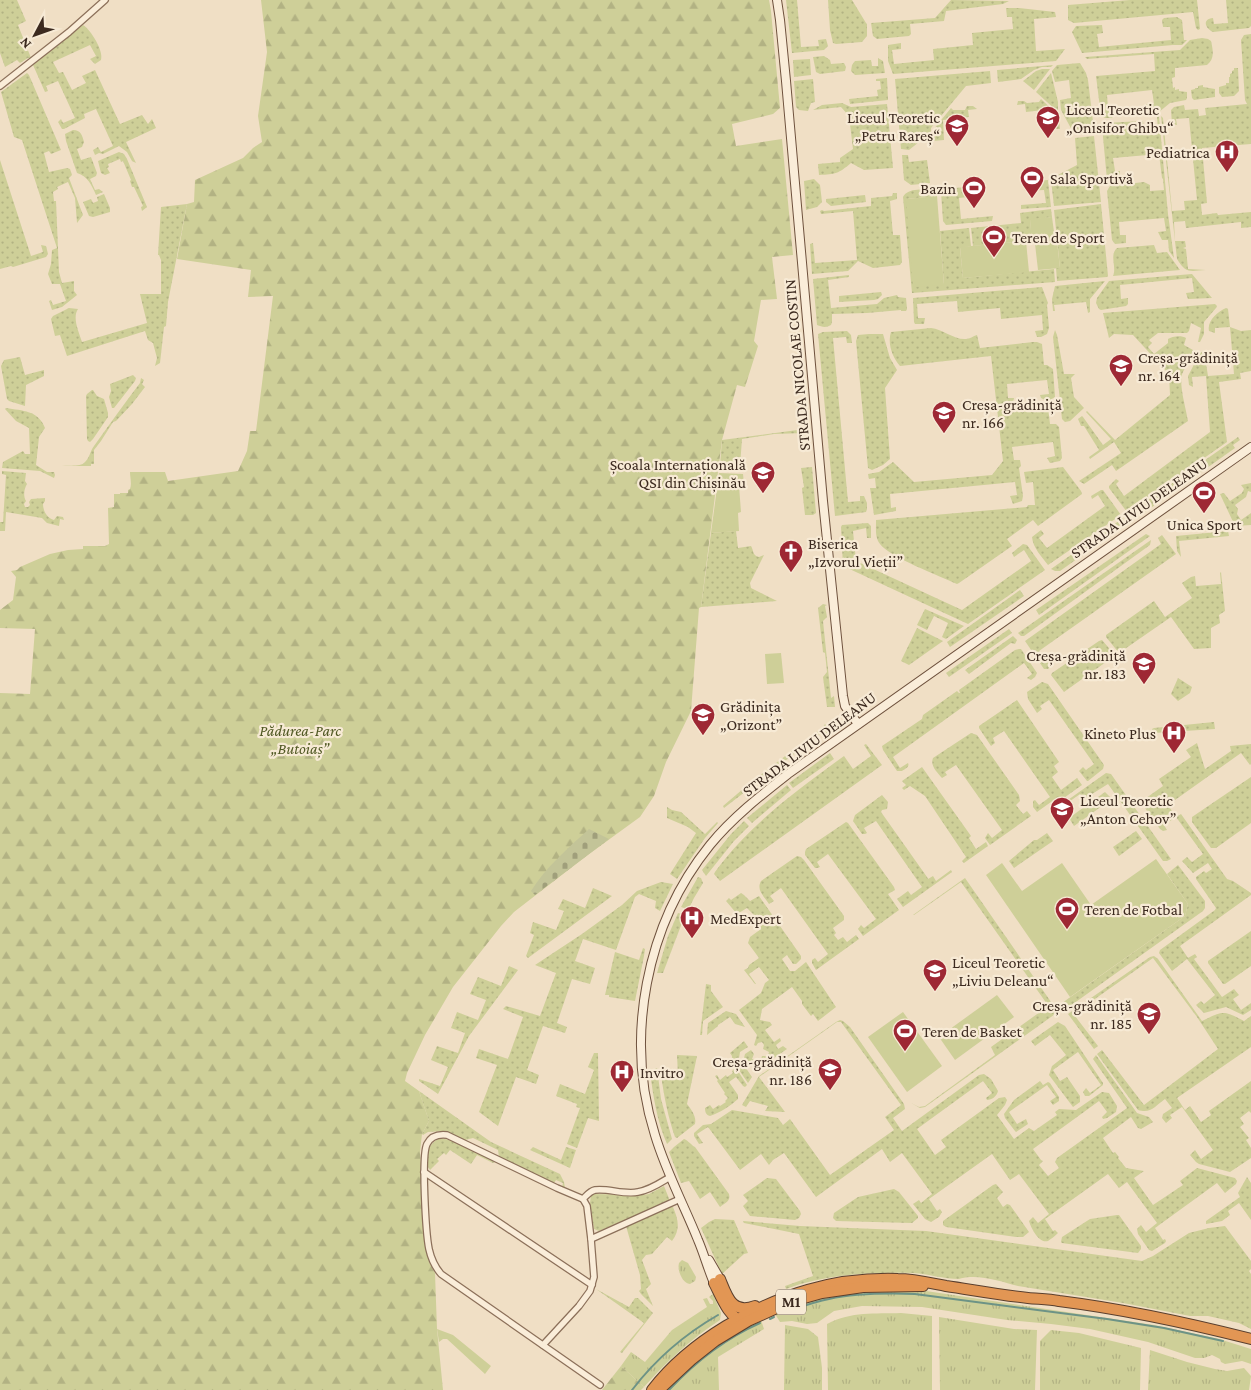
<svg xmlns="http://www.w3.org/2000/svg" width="1251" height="1390" viewBox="0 0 1251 1390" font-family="'Crimson Pro',serif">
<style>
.grass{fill:url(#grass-tufts)}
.forest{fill:url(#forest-firs)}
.cemetery{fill:url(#cemetery-stones)}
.park{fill:url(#park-dots)}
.pitch{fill:#cecf98}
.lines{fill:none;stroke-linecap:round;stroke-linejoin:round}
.stream{stroke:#6d9386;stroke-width:2}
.street-casing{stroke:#8c705a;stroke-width:8}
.secondary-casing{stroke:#6e513d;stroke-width:10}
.highway-casing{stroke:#5a3f2e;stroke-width:12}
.street{stroke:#faedd9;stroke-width:5.5}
.secondary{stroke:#faedd9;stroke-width:8}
.highway{stroke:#e29654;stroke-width:10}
.labels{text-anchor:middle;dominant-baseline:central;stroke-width:4.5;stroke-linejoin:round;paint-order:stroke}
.shield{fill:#f7ead5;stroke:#746456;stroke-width:1}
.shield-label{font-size:15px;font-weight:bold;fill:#3c2a1f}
.poi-label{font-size:16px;fill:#3c2a1f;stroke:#f7ead5;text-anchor:start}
.street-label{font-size:16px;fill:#3c2a1f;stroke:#f7ead5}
.park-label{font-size:16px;font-style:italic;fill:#515924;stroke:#f7ead5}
</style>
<defs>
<pattern id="grass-tufts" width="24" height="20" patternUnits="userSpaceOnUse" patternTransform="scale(1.25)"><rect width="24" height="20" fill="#cecf98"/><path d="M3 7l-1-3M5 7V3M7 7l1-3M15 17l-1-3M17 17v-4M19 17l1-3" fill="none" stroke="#b2b283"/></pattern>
<pattern id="forest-firs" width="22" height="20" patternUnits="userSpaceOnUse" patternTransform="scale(1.25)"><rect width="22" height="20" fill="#cecf98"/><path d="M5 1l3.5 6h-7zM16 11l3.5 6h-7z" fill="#b2b283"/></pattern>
<pattern id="cemetery-stones" width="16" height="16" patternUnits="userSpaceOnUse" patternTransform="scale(1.25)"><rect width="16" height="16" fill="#c3c498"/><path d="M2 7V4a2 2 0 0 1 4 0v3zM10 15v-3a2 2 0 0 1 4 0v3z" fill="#a09f7b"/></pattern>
<pattern id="park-dots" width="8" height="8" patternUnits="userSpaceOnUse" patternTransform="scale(1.25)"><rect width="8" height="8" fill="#cecf98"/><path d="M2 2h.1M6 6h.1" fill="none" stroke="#b2b283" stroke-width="1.8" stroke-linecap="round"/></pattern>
</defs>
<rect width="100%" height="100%" fill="#f0dfc5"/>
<g class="grass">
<path d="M682,1260l6,3 8,14 -1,4 -5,3c-8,-1 -13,-14 -11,-21z"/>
<path d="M886,1290l40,1 228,34 65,14 32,10v15l-9,-3 -17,3 -4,-2 -1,-3 -8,-4 -8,3h-9l-47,-16 -58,-13 -39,-5 -44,-4 -85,-13 -60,-1 -28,5 -17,12 -10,1 -15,-3 -12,1 -5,-8 49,-17 36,-6z"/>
<path d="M713,1294l8,19 -1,7c-29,19 -53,41 -76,67l-23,-21 10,-14 14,10 27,-32 35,-23 -4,-8 4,-1 3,6h3v-3l-4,-4z"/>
<path d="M901,1313l31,3v74h-104l-1,-66c25,-13 47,-10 74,-11z"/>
<path d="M939,1317l75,12 23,1 -2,60h-95z"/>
<path d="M761,1320l3,9 -46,28 1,33h-52c17,-19 37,-37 59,-52 11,-7 23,-12 35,-18z"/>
<path d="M785,1325l23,4 10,8 4,31v22h-38z"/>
<path d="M437,1329l16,6 38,31 -6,8 -38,-35h-4l-4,3z"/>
<path d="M1051,1330l28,3 62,15 -1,42h-100v-49z"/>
<path d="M1150,1350l37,12 28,7 12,2 17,-3 7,8 -2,14h-101z"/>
</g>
<g class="forest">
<path d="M261,0h508l2,11 9,97 -7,6 -41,10 4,22 46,-7 11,116 -21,2 5,42 -16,1 -7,41 4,5 -13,41 -8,-2 -15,55 -21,167 -2,1 -8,103 -25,51 -12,34 -14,21 -55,40 -71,55 -13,14 -48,61 -28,48 -18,38 -2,8 14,10 10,30 -7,13 -2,18 7,98 2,12 6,11 2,56 6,61h-443v-697l30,1 5,-65 -35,-1v-18l13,-10 3,-23 -5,-6 6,-1 3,-3 30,-13 18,-4 15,-1v-3h22l4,-2 -1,-36 6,-1v-13h6v-1h8v-3l2,-1c2,-5 0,-12 0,-17h35l3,9 70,-10 9,-20 3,-20h6l17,-135 -25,1 3,-27 -74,-11 10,-55 7,-2 1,-22 48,-22 10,-10 9,-6 -4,-26 9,-64z"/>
<path d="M621,1366l23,21 -3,3h-39z"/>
</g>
<path class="cemetery" d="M589,829l20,10 -74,56 -4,-4c15,-24 37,-43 58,-62z"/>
<g class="park">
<path d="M0,0h17l9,21 -8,4 13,33h-3l-8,5 -3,-3 -12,7 -5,-14z"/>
<path d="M786,0h11l4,47 18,-1 -1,-6 8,-1 2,7 -4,4 -32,3z"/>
<path d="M828,0h24l14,23 1,1v12l-5,6 -26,2 -3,-1 -3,-13z"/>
<path d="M951,0l58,1 -6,3 -57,7 -2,10 -34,3 1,10 -2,2 -32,3 -4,-3 -2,-13 64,-5z"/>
<path d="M1130,0h67l3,29 -2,1 -2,-2 -3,-16 -119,11 -6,-3v-15z"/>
<path d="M1226,0h25v26l-2,2 -36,4c-8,-4 -11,-13 0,-14l1,6 14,-1z"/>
<path d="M1006,8h13l36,4 1,5 -22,2 2,32 29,-2 -9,12 -163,13 -5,-13v-16l13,-2v6l-9,1 2,14 40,-4 -1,-11 40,-4 -1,-12 41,-4 -1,-12h-5z"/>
<path d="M1177,17l5,3 2,20h3l-5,5h-9l-91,8 -10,-21 4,-6 26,-1 1,8 -6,1 2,13 72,-7 -1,-13h-7l-1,-7 2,-2z"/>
<path d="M83,25c8,5 21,26 18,35l-6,4 -5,-5 6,-3 -6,-11 -37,17 6,11 4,-1 9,18 14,-7 -4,-7 13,-6 25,54 22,-9 6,9 4,-5 4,9 -30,14 10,21 -4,-2 -5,-9 -8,-6 -16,8 -4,-1 -4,2 -2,-5 5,-3 3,5 12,-6 -17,-37 -12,5 1,4 -21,11h-2l-4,-7 3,-3 2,4 12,-5 -17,-37 -12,5 2,5 -3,1 -12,-27z"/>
<path d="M1251,34v110l-49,4 5,55 -6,1 1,11 15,-2 1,2 33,-3v15l-10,1v-6l-55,6 -1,-7 -11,1 1,19h10l1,6 -3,1 3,1 2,20 18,1c-16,1 -20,4 -29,-11l-16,-143 2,2 9,93 13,-1 -1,-9 13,-1 -8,-82 -13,1 1,6 -5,-1 -1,-14 3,-3 10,-2 1,5 13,-1 1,7 7,-1 -1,-7 42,-4 -2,-4 -4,-60 3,-5z"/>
<path d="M1202,38l6,1 3,2c2,9 4,18 -4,24l-32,3v9l-3,1 1,10 2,-1v3l4,-1v2l8,1v6l-1,2 -16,3 -11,9 -7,3 -5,-3 -1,-8h8l-2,-14 -45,5 1,13 6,-1 1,7 -3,4h-7l-4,-2 -5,-40 59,-5 -1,-17 -67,5 -2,-2 95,-7 10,-10z"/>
<path d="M824,56l6,4 1,4 13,-1 2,4 -1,4 -25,3 -4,-2 -3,-15z"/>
<path d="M878,58l5,3 2,12 -30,2 -4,-4 1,-6 3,-4 16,-1 1,6h6z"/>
<path d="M810,59l1,16 -17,2 -1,-17z"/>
<path d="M1080,63l6,10 2,7 6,50 -21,2 -12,-22 -1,-10 11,-2 -2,-18 -14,2 -3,-11 5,-6z"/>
<path d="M1053,65l-2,2h-9l-8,3 -13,9 -23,3 -1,-12z"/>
<path d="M1234,68h4l1,23 -5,5 -12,1 -3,-4v-6l7,-2v-2h3v-6h1v-3l2,-1v-2l2,-1z"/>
<path d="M1042,69h8l-16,21 -11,-9 13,-10z"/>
<path d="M990,71l1,12 -25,3 -35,42v13l-12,1 -10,8 -8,-1 -6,-70z"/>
<path d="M27,73l2,2 32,75 -10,4 -2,-3 -5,2 5,19 18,-4 3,1 2,6 -3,3 14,37 -6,8 -2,-25 -7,-16 -11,5 1,2 -5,3 1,9h2l3,71 3,11 12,-2v10l3,4 -15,12 -10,3 -3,-9 2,-1 2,5 13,-4 -6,-17h-8l-4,-10 3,-10 1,-14 5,-2 -35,-108 -8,-3 -13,-45z"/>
<path d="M1051,73l7,29v10l-22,-20z"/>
<path d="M887,78l1,22 -38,4 -1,-5 29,-3 -1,-6 4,-1 -1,-8h-4v-2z"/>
<path d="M813,79l2,23 -4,1 -3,8 -9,-1 -3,-3 -2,-26z"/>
<path d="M1203,85v2l12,2v8l-21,3 -2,-2 -1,-8 4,-1v-1h3v-2z"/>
<path d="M1041,99l18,17 1,13h-6l-2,-20 -26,3 -1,-8 -8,1 1,-4h6l3,2 12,-1z"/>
<path d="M842,103l9,4 36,-3 6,64 -29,2 -13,-7c-13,11 -15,11 -32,12l-1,-11 22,-2v-4l13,-9 -4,-33 -8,-9 -28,3 9,-5z"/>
<path d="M967,106h6l4,3 -9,1 1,7 -26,3 1,20 -11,1v-11l18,-22 2,2h12z"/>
<path d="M1159,116l9,98 6,44 -5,-7 -1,-11h-6l-4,-8 8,-1 -2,-13 -45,4 1,13h6v8l-11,1 -3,-4 -5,-49 3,-5 34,-4 6,3v6l14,-1 -1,-11 -1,-1 -3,-24 -46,4 2,13h5v8c-3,2 -10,3 -13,1l-5,-54 2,-3 39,-2 1,9 14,-1 -1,-12z"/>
<path d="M73,130c8,0 9,5 11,12l-2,5 -5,2 4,11 10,-3 6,16 -1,3 -6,3 5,11 4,-1 4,3 -7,3c-4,-9 -8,-19 -19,-22l-11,-32 -1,-7z"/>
<path d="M1094,136l7,66 -47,4 -3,-26 1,-2 25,-13 -2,-27z"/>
<path d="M119,152l5,2 3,5 20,48 -5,4 -1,-4 2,-1 -9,-19h-2l-2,-6 1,-1 -8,-19 -2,1 -1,-3 -12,5 1,3 -2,1 3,5 -5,2 -4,-2 -3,-12z"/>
<path d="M902,155h6l1,7 18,-2 3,23 -19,2 -7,-5z"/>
<path d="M0,160l31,96 12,-4 -2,-7 5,1 2,8 -2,3 -33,10 -2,-1 -11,3z"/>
<path d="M814,179l6,6 2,17 -5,5 -11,3 -2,-29z"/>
<path d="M1048,180l3,27 -30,2v-4l25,-2 -2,-13 -19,1 -1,-9z"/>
<path d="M984,185l1,10 -26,3 2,21 32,-3 -1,5 -46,4 -3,-4 -2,-29 5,-3z"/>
<path d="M935,189l2,7 -31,3 38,86 -4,-54 29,-3 2,18 -11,2 3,30 91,-9 1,13 -143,11 -9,-96c5,-10 22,-7 32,-8z"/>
<path d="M893,193h4v6l-7,2 3,34h7l2,27 -2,3 -27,3 -15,-7 -10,10 -36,3 -2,-30 3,-1 2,20 42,-3 -4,-49 -32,3 -1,-3 2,-1 2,1 47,-5v-8l21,-2z"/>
<path d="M104,194l6,14v4l-17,5 -4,-1 -6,-14 8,-3 2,4 5,-2 -1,-4z"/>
<path d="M865,195l1,7 -35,4 -5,-4v-3z"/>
<path d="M187,204l-19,98 -2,24 -2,1 -4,36 -5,3 2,-8 -4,-15 -5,-3 -3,-9 -78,25 -7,-21 -5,1 -4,-17 2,-3 16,-8 9,1c-6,9 1,23 4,33l65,-19 -7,-29h21v-34l-2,-5h-1l3,-48z"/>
<path d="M1101,204l7,72 -1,1 -50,4 -1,-13h4l-6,-58z"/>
<path d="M1051,209l1,8 -22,3 2,21 -6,1v-1l-53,5 -2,-18 50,-5 -1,-10z"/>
<path d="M1154,245l3,8 10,-1 13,18 -67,6c4,-9 -4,-21 4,-28z"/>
<path d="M1192,274l20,24 -24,1 -2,-6 8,-1 -2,-14 -72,7 1,14 7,-1v6l-2,2 -25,4 -2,-1 -3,-6 1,-5 12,-17z"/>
<path d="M849,275v2l-21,3 3,28 46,-4 7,-6 13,-3 1,2 8,1 1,11 -1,2h-5v-1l-34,3 -35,1v8l-1,3c-5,3 -9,2 -14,0l-4,-46z"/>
<path d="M1105,281l-15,18v13l-2,1 -2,-11 -32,3 1,6h-2l-1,-12 3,-13z"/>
<path d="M1042,287l6,16 -1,2 2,23 -2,6 -6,3h-4l-2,-6 8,-1 -1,-15 -41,4 -1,-11 -42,4 -1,-11 -40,3 1,14h7l-1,6h-9l-1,-2 -1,-24z"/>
<path d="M881,292l1,3 -4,4 -4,1 -35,2v-6z"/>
<path d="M1215,304l2,2 -1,2 -12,14v12l-4,8h-2l3,-14 -10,-5 -2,8 -2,2h-29l-9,7 3,3 -4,4 6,7 14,-11v-4c4,-3 14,-4 18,-1l-2,7 9,5 1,3c-4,7 -9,14 -12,21 -3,12 4,34 6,47l-72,50 -4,-6 -28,19 -5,-3 42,-28 -7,-11 -24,17 -1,-2 10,-7 -15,-24h-3l-3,-7 4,-3 1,1 20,28 8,-6 -25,-27 1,-1 28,29 55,-45 -1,-21 -36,-39 -19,-1 -5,4 -6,-25z"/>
<path d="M1226,308l2,1 2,18 11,4 10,-1v41l-11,2 1,6 -22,3 8,60 -100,70 -18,-24v-2l7,-7 3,2 -3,3 8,12 86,-64 -4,-56 -14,1 1,10 -4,-2 -1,-9 12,-23 4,-2 4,25 26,-2 -4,-47 -15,1v5l-6,-2c-2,-10 8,-19 17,-23z"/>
<path d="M931,328c12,1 23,12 35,11 4,0 7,-3 11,-4l3,13 53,-6h4l5,2 2,21h3l6,4 2,28 -5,3h-5l-4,-2 -1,-3 9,-1 -2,-14 -40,4 1,14h6l-1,5 -10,1 1,4 39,-3 5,2 2,17h6l3,3 3,31 -2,3 -10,2 -3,-5 8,-2 -2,-14 -41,5 2,13h6l1,6 -2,2 4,28 -1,5 -9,3 -3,-8 7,-1 -2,-13 -125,12 1,14 5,-1v4l-22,4 -4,-27h6l-1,-10 -6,1 -1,-5 11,-2 14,-10 21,20 78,-7 11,-14 -12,-105 -91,10c-7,-8 -13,-22 -9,-34z"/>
<path d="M1055,330l2,5 7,39h11l-4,4 3,19 10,11 -14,13 -5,1 -3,-3 -9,-82z"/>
<path d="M847,331l4,4 1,8h-5l-1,-6 -13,1 15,164 12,-1v-5h4l3,7v6l-1,3 -31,4 -17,-182 5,-2z"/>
<path d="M869,334h14l7,24 7,12 -12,18 5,71 -7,6 -11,5 -4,-2 -12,-127 2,-6z"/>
<path d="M20,357l5,18 19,-5v6l-18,9 -1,21 -16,-5 -2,-2 -6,-33 3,-6z"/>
<path d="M133,375l3,3 -1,3 -21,27h-2l-3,-11 2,-6 -1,-7z"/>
<path d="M141,378l3,2 -2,4 3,3 -13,17 -16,17 -3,1 -12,19 -7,9v14h-3v2h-29c7,-1 17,1 22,-3 6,-5 6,-12 10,-17 15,-21 30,-42 46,-63z"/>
<path d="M92,390h1l4,6 7,3 4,14v4l-15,22 -3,3 -2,-1 -1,-2 -1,-43 1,-2z"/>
<path d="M6,408c17,3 32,2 39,20l-6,9 -3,28 11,7h7l1,3 -1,3 -14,-7 -38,-3 1,-6 20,-11 2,3h5l-1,-26 -13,-7 -11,-12z"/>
<path d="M805,429v4l-31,1 -32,5 -2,27 -20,-1 2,-25z"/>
<path d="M1238,437l2,3 -7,5 2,3 -90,64 -4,-7z"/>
<path d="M812,467l4,46 -3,2h-8l-3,-27 2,-1 -3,-19z"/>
<path d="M1063,467l18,24 1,3 -44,32 -5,-6 -26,19 5,7 -53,37 -2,1c-17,-8 -68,-27 -77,-40 -5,-6 -4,-15 -4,-22v-2l151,-13 1,-2h7l-2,-23 -7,1 -2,-11z"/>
<path d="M2,471l24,2 -1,8 2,3c-3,5 -4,12 -1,17l-2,3 1,3h3l2,-2 -1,-3 2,-3 14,-1v3l-2,3c0,7 4,14 11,16l3,-4 6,1 1,3 -4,-1 -1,7 -12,-3 -5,-5 -36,-6 -1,19h-5v-9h3l3,-47 -4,-1z"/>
<path d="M1251,483v9l-3,-1 -2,6 -11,8 3,4 -1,5 4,6 10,-7v12l-16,1 -15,-32 4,-1 6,8 12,-8 2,-4 -3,-4z"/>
<path d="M1101,490h2l18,25 -73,50c-6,-8 -15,-17 -16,-28l9,-7 3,4 -5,4 8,10 58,-42 -7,-11 -6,4 -1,-3z"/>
<path d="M1123,518l1,5 -2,4 -62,44h-5l-4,-2z"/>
<path d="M868,523l3,3v12h-4l-1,-10 -13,3 3,30 106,49 69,-49 -7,-11 -10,7 -2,-4 11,-9 4,1 18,25 -77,54 -125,-58 -2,-39 1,-2z"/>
<path d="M736,531l2,17 13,-2c3,5 1,9 8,11l5,-2 -14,28 1,5 26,13 -76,6 10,-74z"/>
<path d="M1228,531l1,5 -50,5 2,16 -4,-6 -1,-15z"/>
<path d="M1146,534l4,2 -111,79 -3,-5z"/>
<path d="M1162,535l14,19 -137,97 8,11 4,-2 2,4 -5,5h-4l-19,-28 136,-97 -3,-6z"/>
<path d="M1151,540l-1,5 -126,91h-3l-3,-3z"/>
<path d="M1221,572l4,39 -6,4 1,8 -9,5v20l-17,1 -23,-32 -52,36 -13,-16v-2l48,-34 11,16 27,-19 -10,-15 9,-6 4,-1 1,10 25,-2 -1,-11z"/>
<path d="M1020,590l4,6 -74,51 -3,-5z"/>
<path d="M823,604l4,1 -2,1 2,11 -4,4 8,77 3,-2 1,11h-8l-4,-30 4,-5 -2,-19 -2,-1 -5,-44z"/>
<path d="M925,609l39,17 -18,13 -4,-2 6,-14 -14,-7 -7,14 -10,-5z"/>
<path d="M917,628l26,13 -34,24 -8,-4z"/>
<path d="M1009,629l3,4 -63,44 -3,-4z"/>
<path d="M1013,636l4,4 -2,4 -4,-1 -42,31 -4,-4z"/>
<path d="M1102,640l12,14 -2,1 1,2 -49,35 -13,-17 1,-2 47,-32z"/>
<path d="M1019,649h2l16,24 -2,4 -4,3 -4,-2 5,-4 -8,-11 -131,94 7,11 8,-5c2,4 -3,6 -6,8h-5l-14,-21 -1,-4 40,-27 1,-4 34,-24 2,2h1l-1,-3 56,-40z"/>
<path d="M1178,678l14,9 -2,6 -12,8 -7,-7z"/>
<path d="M1042,682l6,2 56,81 -1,4 -15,12h-1l-8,-10 4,-4 3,3 8,-6 -45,-64 -9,6 2,3 -5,4 -9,-14 -1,-7z"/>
<path d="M1017,700l42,62 -5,4 4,6 -6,5 9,13 16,-12 5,7 -21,15 -3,-3 -21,15 -4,-5v-6l2,-1 4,5 11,-8 -46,-66 -11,7 2,5 -4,3 -12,-18v-2z"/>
<path d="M1214,722l1,7 -61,4 -2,-4 2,-1z"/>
<path d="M825,724l6,7 -7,5 -4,-2 -96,74 -1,-2 27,-23 73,-56z"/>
<path d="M971,733l6,2 42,60 1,6 -4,4 7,9 4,-3 4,5 -41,29 -5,-7 3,-5 4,5 10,-8 -46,-65 -11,7 2,3 -5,3c-5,-6 -12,-12 -9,-20z"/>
<path d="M1197,743l8,26 26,-18 -1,-5 21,-2v20l-1,1 -9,-12 -73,52 8,12 5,-3 46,65 6,2 18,12v2l-71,51 8,12 7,-4 2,3 -3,2 28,38 12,-8 5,6 -6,4 8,11 10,-7v7l-8,5 -17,-8 -22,6 -8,-8 5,-4 3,3 11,-9 -28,-36 -15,12 -13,-18 1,-3 55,-40 1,-2 -20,-29v-2l8,-6 2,2 6,-4 -4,-6 -15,10 -11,-12 5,-4 5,5 11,-8 -27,-37 -12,8 3,5 -4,1 -3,-2 -15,-21v-2l-3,-5 21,-15 -4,-7 32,-22 -5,-7z"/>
<path d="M866,744l16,21 -162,116 -6,-7 1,-2c34,-47 82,-82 129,-116l9,13 18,-13 -7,-11z"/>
<path d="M830,753l4,6 -41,29 -4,-5z"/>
<path d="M922,767l49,69 -2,2 7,11 10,-7 2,4 -24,17 -2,-2 4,-4 -41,-61 -15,-10 -6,4 -2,-2 4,-3 -4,-4z"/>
<path d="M1106,773l5,1 60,85 -4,2h-4l-55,-77 -24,15 -4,-5 -14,10 -1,-2z"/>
<path d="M1251,777v46l-35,25h-5l-19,-26v-5z"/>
<path d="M787,785l4,5 -39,33 -5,-5z"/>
<path d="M1105,792l7,7 -38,27 -5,-8z"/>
<path d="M882,795l6,7 -1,7 -5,1 -1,2 46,65 1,2 5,-3 3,5 15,-11 1,2 -49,35 -6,-8 11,-8 3,4 11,-8 -46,-66 -12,7 3,5 -2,1h-3l-9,-13 2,-6z"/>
<path d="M667,807l5,3 9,2 24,22 12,-12 1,1 -13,15 -28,41 -7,-5 26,-41 -8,-6 -21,-9z"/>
<path d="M744,821l5,5 -15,15 -28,35 -4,-6 29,-36z"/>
<path d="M846,822l2,1 46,64 1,3 -7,4 11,16 -36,26 -5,-7 3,-4 3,3 12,-9 -48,-65 -11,8 3,5 -3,1h-2l-10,-13v-3l1,-3z"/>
<path d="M1136,831l6,8 -23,17 -6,-9z"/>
<path d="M1047,833l6,8 -39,27 -5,-7 25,-21h3z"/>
<path d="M797,856l4,1 3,3 40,56v4l-11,8 3,5 -2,2 4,5 5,-3 4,5 9,-7 3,4 -43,31 -4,-7v-3l3,-2 3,4 10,-8 -47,-66 -11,8 4,5 -5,3c-5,-8 -13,-14 -8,-23z"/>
<path d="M1178,865l27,36v7l-2,3 -137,98 -4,-6 123,-87 3,-12 -21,-30z"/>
<path d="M698,877l3,1 2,5 -9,15 -7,14 -3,-4 -3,-1z"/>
<path d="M965,878l93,134 -133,95 -5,1 -9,-5 8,4 6,-1 70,-51 -4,-8 56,-40v-3l-86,-122 -47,33h-1z"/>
<path d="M661,882l12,2 -13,27 -5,-3 1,-7 -17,-7 -4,3 -19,53 -33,-11 -8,22 20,7 -5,16 -18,-5 -15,44 10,4 -2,6 -22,-7 -16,44 12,5 -3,9 -20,-7 -18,49 -19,-14 18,-47 -21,-7 3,-9 29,10 15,-42 -20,-8 3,-3 34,10 16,-43 -21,-8 47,-31 40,-29 15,-14z"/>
<path d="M593,888l19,8 -84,62 -2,-2 8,-21 -4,-2 3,-11 23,8 8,-19 -6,-2 5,-10 22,9z"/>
<path d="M741,893l3,2 6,6 9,-5 42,60v3l-5,5h-3l-6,-9 -5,4 8,12h5l11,-9 30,45 -18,14 -5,-7 -2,2 -9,-12v-3l-10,-14 -30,22 -2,11 10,2 2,3 -7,5 9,12 6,-4 1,3 -5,4 2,4 5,-3 4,3 -29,20 -6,-9 -5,3 -3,-5 1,-4 6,-4 3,4 -2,5 7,1 2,-1 1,-3h4l2,-1 1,-3 -6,-3 1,-4 -2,-3 -4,1 -2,3 -2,-1 3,-10 -18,-25 22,-17 4,-10 4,-3 -10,-13 -10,7 7,10h-1l-11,-14 4,-2 1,-3 10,-7 -11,-15 2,-6 11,-8 -8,-15 -6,-6 -10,6 -11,-13 3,-3 2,2z"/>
<path d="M678,913l7,2 -22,58h-6l11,-37z"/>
<path d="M1251,931v35l-26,18h-2l-15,-21v-2z"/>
<path d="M643,948l2,1 -1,7 -9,45 -26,-4v-2h-4l10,-43 24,8z"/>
<path d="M1154,956l4,3 44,62c21,-10 21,-11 42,0l7,-5v31l-74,51 8,12 5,-4 11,16 10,-7 -2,-4 42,-30v32l-2,-2 -9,7 4,6 -4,3 9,11 -3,2 5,8v10l-21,14 -31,-8 -3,-2 -6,-7 5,-5 6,9 12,-9 -31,-43 -12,8 2,3 -6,5 -4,-5 1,-4 9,-6 -7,-9c-10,7 -14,15 -27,11l-41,-56 5,-4 42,55 74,-56 -21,-32 -44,-59 -78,55v3l23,30 -4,3 -26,-35 82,-57z"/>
<path d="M509,966l9,4 -49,66 -31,58 -19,-13v-2l21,7 8,-19 -17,-7 6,-14 21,7 7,-20 -14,-5 6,-16 21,8 8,-20 -16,-6 8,-17 23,9z"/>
<path d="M706,984l5,1v6l12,16 -20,14 -1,14h-2z"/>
<path d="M726,1011l10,3 9,13 -10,-3 -5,-7 -12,8v1l-11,9 1,-12z"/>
<path d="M840,1020l3,1 7,6 54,77 1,5 -12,9 9,13 77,-56 5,-1 7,5 7,12c-1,5 -6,9 -11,9l-1,-2 6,-5 -9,-12 -66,48 18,26 11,-8 -5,-7 58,-42 6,-1 2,3 -2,5 -8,10 17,24 15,-11 5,3 23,-16 -2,-3 4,-3 17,1 26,-18 7,1 8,13 -1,6 -9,6 -4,1 -1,-2 5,-5 -8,-11 -66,48 8,11 2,1 -4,4 9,11 11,-8 -4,-6 2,-4 70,-50 -34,-49 3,-4 41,58 12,4 4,5 -12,7 -3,-1 -7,-11 -28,21 10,15 2,-1 4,5 -1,1 8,10 18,3 -10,7 19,27 30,-20 -3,-4 17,-13 38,10 2,3 -1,3 -11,9 -8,-10 -62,45 8,12 2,-1 1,2 -1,2 -13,8 -3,-1 -11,-16 -1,-5 4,-4 5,7 11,-9 -30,-41 -8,6 -11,-14 -63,45 8,12 2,-1 3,3c-3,3 -7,6 -10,8 -9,3 -17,-13 -19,-20l4,-4 5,6 11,-9 -30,-40 -9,6 -18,-26 -63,45 8,12 3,-2 2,3 -3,5 -8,5 -6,-3 -12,-15 6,-4 2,3 11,-9 -30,-41 -12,9 -8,-13 -66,48 -32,-44 -11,7 -4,5 -8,-11 -21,16 -32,-43 -11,7 6,9 -4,1 -5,-8v-3l9,-8 8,-1 21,-14 46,8 5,7 7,-6 40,56 64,-45 -9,-13 16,-12 -60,-83h-4l-78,55 26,35 -20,-1 3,-5 -18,-5 -4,6 -4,-2 17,-29 77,-54z"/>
<path d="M1058,1022l7,4 38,57v2l-14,11h-4l-2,-4 3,-4 4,5 11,-8 -23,-33 -25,18 7,11 7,-4 13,19v6l-7,5 -24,-32 3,-9 14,-11 -16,-20 -15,11 -4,-5z"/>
<path d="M744,1041l4,6 -8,5 -1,6 13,19 -4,6 -16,-23v-4l-2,-3z"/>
<path d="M594,1053h4l1,68 -11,-3 -11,30 -10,-4 13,-36 -4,-1 1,-3 -21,-8 4,-12 25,10 9,-24 -6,-3z"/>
<path d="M677,1055l20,1 -10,48c4,5 10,13 8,20l-18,14 -2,-1c-7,-20 -11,-41 -14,-62h17z"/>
<path d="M657,1068l4,31 11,40 -5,5c-10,-23 -14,-48 -17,-73z"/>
<path d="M736,1068l11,17 -2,2 -2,-1 -7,-9 -7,5 9,13v4c-9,8 -17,13 -28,17 -4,-1 -5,-4 -5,-8l5,-3 3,4 6,-4 1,1 6,-4 -1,-1 3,-3 -4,-4 1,-1 -8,-12 1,-1 -3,-4 2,-1 3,5 6,-5 1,2 6,-4 -1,-2z"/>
<path d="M1040,1081l3,4 5,-3 2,1 9,14v4l-6,4 -3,-4 6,-4 -9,-12 -38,27 8,12 9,-5 2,5 -12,8 -1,-1 -10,-13 -1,-4 10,-14z"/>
<path d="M419,1091l72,51 69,32 4,8 1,6 -3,-1 1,-4 -7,-3 -2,3 -55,-26 -1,-7 -25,-12 -8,2 -21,-9 -16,1 -5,3 -1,-1 7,-13z"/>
<path d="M441,1138l8,2 46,21v1l-2,1 -16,-8 -6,9 -21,-14 -4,5 -2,-2 -7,6 2,2 -9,9c-8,-11 -2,-28 11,-32z"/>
<path d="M684,1139c5,2 7,6 11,8l34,47c2,7 -4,9 -9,13l-10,-15 -10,7 -11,-18 -8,2 -12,-31 5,-5z"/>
<path d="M533,1147l28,13 5,-13 10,3 -6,18 -40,-18z"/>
<path d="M1247,1177l4,6v37l-12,-17 -11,8 2,4 -8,6 -16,3v-3l34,-24 -2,-4z"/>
<path d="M767,1178l9,1 24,32 1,3 -2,4 -4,2 -45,-4 -7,-10 5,-5 -5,-6z"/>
<path d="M996,1184l7,8 -6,6 6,9 4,-3 3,1 19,27 -6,5h-7l-70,-10 -3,-2v-4l50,-36z"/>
<path d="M664,1186l6,15 -71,30 -5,-2 -4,-26 1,-8 2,-1 50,1 6,-1z"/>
<path d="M894,1189l5,3 19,24v2l-6,5 -76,-2 -3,-3 1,-5 24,-16z"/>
<path d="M670,1207h3c5,12 8,22 -1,34l-5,-4 -15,17 -6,1 -4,5 9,24 -5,5 7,17 -12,-12 -2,-3 2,-2 -1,-14 -14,-49z"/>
<path d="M1117,1215h2l22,31v3l-3,4 -69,-9 -7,-1 -1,-1 1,-5 28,-18z"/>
<path d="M715,1219l19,1 14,33 -4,1 -22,20 -21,-46 8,-6z"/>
<path d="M743,1221l57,5 126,5 216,30 11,-5 36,-23 20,-5 16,-2 26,35v8l-2,2 2,3v55l-12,-6 -31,-7h-18l-67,-13 -105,-17c-14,-4 -33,-10 -48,-9 -4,0 -8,1 -11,2 -15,0 -31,-5 -46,-6 -43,-1 -87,1 -127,16l-1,-3 28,-10 -14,-42 -55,-11z"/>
<path d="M596,1289l33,18 6,-9h3l15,15 -31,40 -2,-1 24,-29z"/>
</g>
<g class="pitch">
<path d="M937,196l7,89 -31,2 -7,-88z"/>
<path d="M1052,217l2,15 2,1 4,35 -22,2 -4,-35h-3l-1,-16z"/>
<path d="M1026,241l3,31 -66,6 -3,-31z"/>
<path d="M719,473l24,1 1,10 -5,2 2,26 -3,1 1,18 -28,2z"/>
<path d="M781,653l3,30 -17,1 -2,-30z"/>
<path d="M1156,859l32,45 -3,12 -115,81 -84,-122 16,-12 20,28 40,-28 29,42z"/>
<path d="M997,995l17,22 -59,43 -16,-23z"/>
<path d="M903,1012l39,54 -35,26 -39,-55z"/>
</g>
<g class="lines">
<g class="stream">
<path d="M783,1313c15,-5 30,-11 46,-14 28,-6 57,-6 86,-5l192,25 57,9 59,13"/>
<path d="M770,1319l4,-2"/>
<path d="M632,1390c23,-30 53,-56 86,-75"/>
<path d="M669,1390c26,-28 55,-51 91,-67"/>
</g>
<defs>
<g id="street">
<path d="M0,86l69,-54 36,-32"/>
<path d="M424,1172l168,113"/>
<path d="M583,1199c4,-4 7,-8 12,-9 13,-2 29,5 43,2 12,-2 22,-9 32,-15"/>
<path d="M591,1239l-4,-33 -4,-7 -26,-11 -110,-53c-8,-1 -16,1 -20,9 -6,12 -1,90 2,105 2,9 6,18 12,25l159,111"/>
<path d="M543,1345l36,-39 11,-15 4,-14 -3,-38 89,-40"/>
</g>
<g id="secondary">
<path d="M777,0l3,20 6,61 37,420 20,195 2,10 13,18"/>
<path d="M709,1260l11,19"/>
<path d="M714,1283c-6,-14 -10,-29 -16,-43 -14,-35 -32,-68 -43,-105 -31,-97 -9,-211 55,-290 22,-27 50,-49 78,-71l463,-327"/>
</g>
<g id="highway">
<path d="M720,1279c7,17 12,36 35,27"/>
<path d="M714,1283c6,11 15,36 28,37"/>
<path d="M652,1390c20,-26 46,-47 74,-64 54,-32 108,-49 172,-47 16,0 32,4 48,7 27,4 55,9 82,12 10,1 21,1 31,3 64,8 129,22 192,38"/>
<path d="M659,1390l32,-30 24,-19 33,-20 42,-19 32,-9 41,-6 60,-1"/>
</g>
</defs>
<use href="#street" class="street-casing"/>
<use href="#secondary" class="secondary-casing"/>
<use href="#highway" class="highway-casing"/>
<use href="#street" class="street"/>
<use href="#secondary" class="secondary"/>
<use href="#highway" class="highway"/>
</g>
<defs>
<symbol id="school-pin" viewBox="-11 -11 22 30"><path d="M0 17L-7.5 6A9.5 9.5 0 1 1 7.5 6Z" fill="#9e2834" stroke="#f7ead5"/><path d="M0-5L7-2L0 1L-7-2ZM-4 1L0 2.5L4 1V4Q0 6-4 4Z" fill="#fff"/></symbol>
<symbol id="hospital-pin" viewBox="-11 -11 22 30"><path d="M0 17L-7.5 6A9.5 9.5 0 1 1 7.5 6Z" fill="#9e2834" stroke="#f7ead5"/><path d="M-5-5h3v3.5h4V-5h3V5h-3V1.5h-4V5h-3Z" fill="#fff"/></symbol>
<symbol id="stadium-pin" viewBox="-11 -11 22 30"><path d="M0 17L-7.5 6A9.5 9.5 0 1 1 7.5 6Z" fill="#9e2834" stroke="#f7ead5"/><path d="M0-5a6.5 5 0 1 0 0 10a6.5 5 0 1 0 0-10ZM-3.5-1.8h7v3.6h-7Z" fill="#fff"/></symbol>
<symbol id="church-pin" viewBox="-11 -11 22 30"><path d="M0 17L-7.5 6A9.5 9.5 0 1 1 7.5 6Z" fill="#9e2834" stroke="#f7ead5"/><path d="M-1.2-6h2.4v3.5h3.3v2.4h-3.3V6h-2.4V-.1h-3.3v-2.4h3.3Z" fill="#fff"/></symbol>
</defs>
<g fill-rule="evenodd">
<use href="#school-pin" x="1034" y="104" width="28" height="38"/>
<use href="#school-pin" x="943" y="112" width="28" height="38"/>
<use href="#hospital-pin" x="1213" y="138" width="28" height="38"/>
<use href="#stadium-pin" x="1018" y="164" width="28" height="38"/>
<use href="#stadium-pin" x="960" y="174" width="28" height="38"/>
<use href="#stadium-pin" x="980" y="223" width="28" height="38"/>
<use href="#school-pin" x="1107" y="352" width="28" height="38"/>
<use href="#school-pin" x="930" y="399" width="28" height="38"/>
<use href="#school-pin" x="749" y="459" width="28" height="38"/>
<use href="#stadium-pin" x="1190" y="479" width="28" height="38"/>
<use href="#church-pin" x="777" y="538" width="28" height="38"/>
<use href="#school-pin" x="1130" y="650" width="28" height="38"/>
<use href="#school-pin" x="689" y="701" width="28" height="38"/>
<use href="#hospital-pin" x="1160" y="719" width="28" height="38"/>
<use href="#school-pin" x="1048" y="795" width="28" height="38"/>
<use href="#stadium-pin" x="1053" y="895" width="28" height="38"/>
<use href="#hospital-pin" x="678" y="904" width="28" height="38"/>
<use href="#school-pin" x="921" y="957" width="28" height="38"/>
<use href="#school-pin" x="1135" y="1000" width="28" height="38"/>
<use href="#stadium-pin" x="891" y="1017" width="28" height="38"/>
<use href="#school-pin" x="816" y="1056" width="28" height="38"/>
<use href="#hospital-pin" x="608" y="1058" width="28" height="38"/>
</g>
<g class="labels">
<rect class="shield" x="776" y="1289.5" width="30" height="25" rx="4"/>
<g class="shield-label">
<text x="791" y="1302">M1</text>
</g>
<g class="poi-label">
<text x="1066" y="109">Liceul Teoretic<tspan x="1066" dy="18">„Onisifor Ghibu“</tspan></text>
<text x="940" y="117" text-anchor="end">Liceul Teoretic<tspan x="940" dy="18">„Petru Rareș“</tspan></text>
<text x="1210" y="152" text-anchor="end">Pediatrica</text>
<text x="1050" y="178">Sala Sportivă</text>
<text x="956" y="188" text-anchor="end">Bazin</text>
<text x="1012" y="237">Teren de Sport</text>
<text x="1138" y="357">Creșa-grădiniță<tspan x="1138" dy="18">nr. 164</tspan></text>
<text x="962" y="404">Creșa-grădiniță<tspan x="962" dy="18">nr. 166</tspan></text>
<text x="746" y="464" text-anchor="end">Școala Internațională<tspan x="746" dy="18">QSI din Chișinău</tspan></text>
<text x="1204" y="524" text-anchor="middle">Unica Sport</text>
<text x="808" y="543">Biserica<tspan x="808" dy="18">„Izvorul Vieții”</tspan></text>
<text x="1126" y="655" text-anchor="end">Creșa-grădiniță<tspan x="1126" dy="18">nr. 183</tspan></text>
<text x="720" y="706">Grădinița<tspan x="720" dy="18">„Orizont”</tspan></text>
<text x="1156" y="733" text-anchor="end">Kineto Plus</text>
<text x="1080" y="800">Liceul Teoretic<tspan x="1080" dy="18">„Anton Cehov”</tspan></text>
<text x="1084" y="909">Teren de Fotbal</text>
<text x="710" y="918">MedExpert</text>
<text x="952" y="962">Liceul Teoretic<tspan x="952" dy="18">„Liviu Deleanu“</tspan></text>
<text x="1132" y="1005" text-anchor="end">Creșa-grădiniță<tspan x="1132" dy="18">nr. 185</tspan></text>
<text x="922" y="1031">Teren de Basket</text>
<text x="812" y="1061" text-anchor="end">Creșa-grădiniță<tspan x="812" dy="18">nr. 186</tspan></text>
<text x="640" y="1072">Invitro</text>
</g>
<g class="street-label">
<text transform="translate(797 365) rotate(-95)">STRADA NICOLAE COSTIN</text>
<text transform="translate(1139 508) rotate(-35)">STRADA LIVIU DELEANU</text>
<text transform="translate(809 744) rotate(-37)">STRADA LIVIU DELEANU</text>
</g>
<g class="park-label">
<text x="300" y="730">Pădurea-Parc<tspan x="300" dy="18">„Butoiaș”</tspan></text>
</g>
</g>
<g transform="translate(35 35) rotate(229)" stroke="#f7ead5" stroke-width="4" paint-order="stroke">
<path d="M0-4L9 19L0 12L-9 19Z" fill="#3c2a1f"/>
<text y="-8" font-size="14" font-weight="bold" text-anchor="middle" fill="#3c2a1f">N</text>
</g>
</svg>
